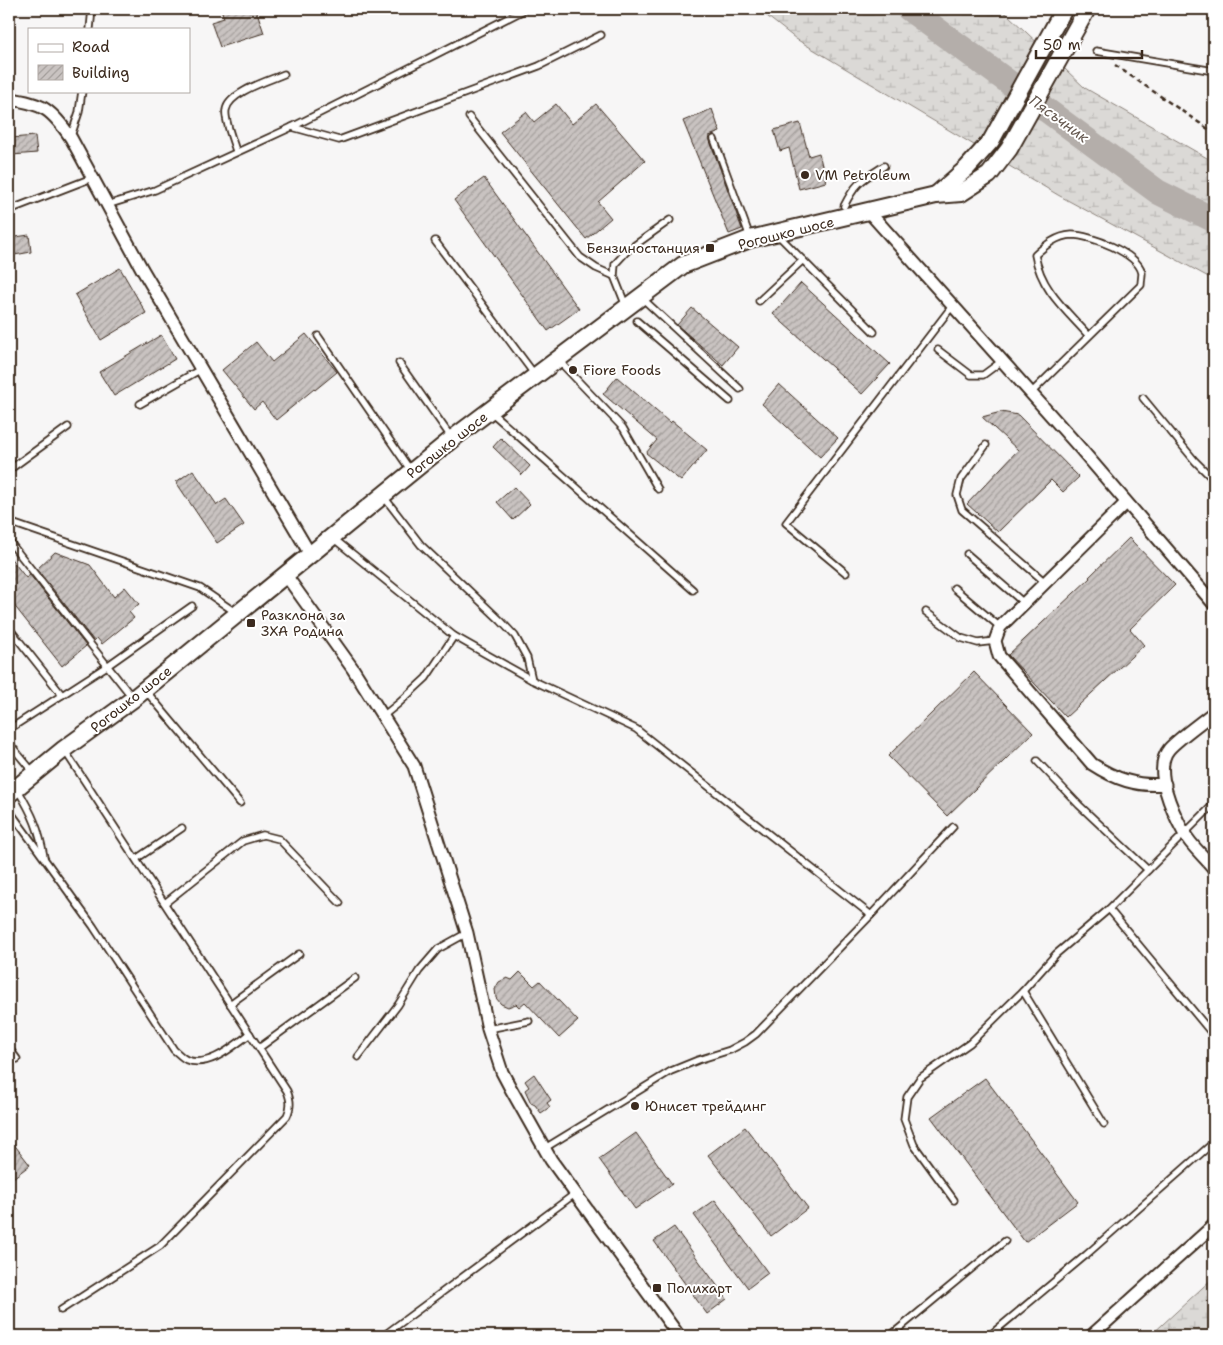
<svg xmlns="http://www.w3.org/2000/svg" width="1223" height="1345" viewBox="0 0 1223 1345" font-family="'Shantell Sans',sans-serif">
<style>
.wetland{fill:url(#wetland-marsh);stroke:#8b827a}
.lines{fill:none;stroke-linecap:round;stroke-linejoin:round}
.river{stroke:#b4aeaa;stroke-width:25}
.building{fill:url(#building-hatch);stroke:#3b2a1e}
.service-casing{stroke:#3b2a1e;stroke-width:9}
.minor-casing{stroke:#3b2a1e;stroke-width:15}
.secondary-casing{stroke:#3b2a1e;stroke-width:20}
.path{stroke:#3b2a1e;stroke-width:2.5;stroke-dasharray:5 4;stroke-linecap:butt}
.service{stroke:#fff;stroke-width:5.5}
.minor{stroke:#fff;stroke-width:11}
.secondary{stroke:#fff;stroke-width:16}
.poi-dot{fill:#3b2a1e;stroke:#fff;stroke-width:2}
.labels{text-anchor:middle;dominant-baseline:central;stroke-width:4;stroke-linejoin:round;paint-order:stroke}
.poi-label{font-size:14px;fill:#3b2a1e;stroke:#fff;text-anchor:start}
.street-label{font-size:14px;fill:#3b2a1e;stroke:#fff}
.water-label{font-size:15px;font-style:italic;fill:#65584f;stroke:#fff}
</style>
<defs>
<pattern id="wetland-marsh" width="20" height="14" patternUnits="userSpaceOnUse" patternTransform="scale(1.25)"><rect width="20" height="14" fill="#dbd9d6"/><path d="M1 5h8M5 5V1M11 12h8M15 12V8" fill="none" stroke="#bdbab7"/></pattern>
<pattern id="building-hatch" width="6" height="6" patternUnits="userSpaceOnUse" patternTransform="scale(1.25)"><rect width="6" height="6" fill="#c9c3c1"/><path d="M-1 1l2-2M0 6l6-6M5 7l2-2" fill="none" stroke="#a49f9c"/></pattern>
</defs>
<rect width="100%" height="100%" fill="#f7f6f6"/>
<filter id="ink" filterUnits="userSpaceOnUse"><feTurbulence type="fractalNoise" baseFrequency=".02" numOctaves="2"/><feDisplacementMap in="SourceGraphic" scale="10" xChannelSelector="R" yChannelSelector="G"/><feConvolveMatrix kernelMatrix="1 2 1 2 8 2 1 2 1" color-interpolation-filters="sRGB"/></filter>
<g filter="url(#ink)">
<g class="wetland">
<path d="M758,9h241l8,5 78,74 129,74v118l-156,-85 -262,-156z"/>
<path d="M1214,1277v59h-64z"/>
</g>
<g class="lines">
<path class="river" d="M909,9l249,183 56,28"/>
</g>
<g class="building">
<path d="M221,9h35l8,24 -44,14 -9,-25 13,-4z"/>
<path d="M556,104l16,20 24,-20 49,57 -47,41 13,16 -25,21 -86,-107 26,-20 8,10z"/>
<path d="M712,109l8,23 -11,4 1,5 32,88 -13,5 -46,-113z"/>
<path d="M800,123l9,33 10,-3 7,29 -27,7 -10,-41 -9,3 -6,-21z"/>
<path d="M35,136l2,17 -25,2 -1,-17z"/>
<path d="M484,178l95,131 -31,22 -94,-131z"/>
<path d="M29,235l2,17 -22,4v-18z"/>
<path d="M120,268l26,45 -45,27 -26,-45z"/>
<path d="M801,283l89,81 -28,30 -89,-80z"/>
<path d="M692,308l46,39 -15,18 -46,-40z"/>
<path d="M306,334l31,38 -22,18 -1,-1 -38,31 -14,-18 -8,7 -32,-39 34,-28 16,20z"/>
<path d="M161,335l14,24 -61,37 -15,-24z"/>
<path d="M617,377l53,46 2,-2 35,29 -26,31 -35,-28 11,-13 -54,-46z"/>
<path d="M779,384l59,54 -18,19 -58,-53z"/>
<path d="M1001,412l17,3 61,62 -16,15 -12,-12 -53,52 -31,-28 51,-54 -36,-33z"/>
<path d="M501,438l29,28 -8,9 -29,-28z"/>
<path d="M193,470l24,35 9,-6 18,26 -27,18 -41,-61z"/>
<path d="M514,487l16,17 -17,16 -16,-18z"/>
<path d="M1129,538l46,47 -45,44 14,16 -78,72 -58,-62 82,-77 -1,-1z"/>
<path d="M55,552l35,13 24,32 11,-10 14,17 -10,8 5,6 -32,26 -5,-6 -3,3 -57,-72z"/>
<path d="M9,556l17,22 4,-3 56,71 -24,20 -53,-67z"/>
<path d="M974,672l59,61 -86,83 -59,-60z"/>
<path d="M520,972l14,14 6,-5 38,40 -19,17 -34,-36 -6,5 -3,-3 -8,3 -7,-3 -5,-6 -1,-9 4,-7 8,-4 5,2z"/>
<path d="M534,1074l17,26 -4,3 3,4 -9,6 -6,-8 -4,-2 -6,-13 4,-3 -4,-6z"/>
<path d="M985,1078l93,124 -53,40 -94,-125z"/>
<path d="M745,1127l63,81 -37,28 -63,-81z"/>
<path d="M636,1133l36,51 -37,25 -36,-50z"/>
<path d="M9,1138l21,27 -21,16z"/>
<path d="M715,1200l53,73 -20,15 -54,-73z"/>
<path d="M674,1227l53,72 -20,15 -53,-73z"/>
</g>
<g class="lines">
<defs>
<g id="service">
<path d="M90,29l2,-20"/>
<path d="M1096,51l118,20"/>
<path d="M469,117l111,140 16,11 18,8"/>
<path d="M292,127l47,13 200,-74 62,-31"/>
<path d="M71,136l8,-24 3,-21"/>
<path d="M714,139l36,98"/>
<path d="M236,151c-3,-10 -12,-32 -10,-41 3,-18 42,-29 58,-36"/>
<path d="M107,205l48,-15 137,-63 234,-118"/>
<path d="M844,206c12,-24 18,-26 40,-40"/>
<path d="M9,210l83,-32"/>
<path d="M777,234l97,98"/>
<path d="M435,241l100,134"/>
<path d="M643,299l97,90"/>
<path d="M759,301l44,-41"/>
<path d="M626,306l-12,-30 1,-12 13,-14 42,-30"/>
<path d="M637,321l93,80"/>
<path d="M318,336l93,135"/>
<path d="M938,350l33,25h12l19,-14"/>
<path d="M559,361l64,67 35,61"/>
<path d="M399,363l52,74"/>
<path d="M1031,393l110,-108c0,-4 1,-9 1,-12 -4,-20 -52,-38 -70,-38 -16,1 -26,10 -37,20 6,35 31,55 54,81"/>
<path d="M1143,398l52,63 19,19"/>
<path d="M140,404l61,-35"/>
<path d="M491,412l202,178"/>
<path d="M986,445l-25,34 -4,16 5,15 84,73"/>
<path d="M9,470l59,-43"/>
<path d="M384,497l37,48 80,76 14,15 12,22 5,22"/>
<path d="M9,522l191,66 35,24"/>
<path d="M333,538l121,98 78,44 104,49 235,186"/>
<path d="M9,541l123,156"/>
<path d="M967,554l58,50"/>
<path d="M846,573l-60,-50 167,-218"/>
<path d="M954,588l46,39"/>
<path d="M926,612l35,26 17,5 17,-2"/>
<path d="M9,628l53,67"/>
<path d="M146,691l94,112"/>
<path d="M383,716l16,-13 27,-25 28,-42"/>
<path d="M14,726l93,-60 85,-60"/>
<path d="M9,743l24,29"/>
<path d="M1037,761l42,44 69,65"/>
<path d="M18,790c15,25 21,39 26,67"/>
<path d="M9,810l84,116 81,124c4,3 8,8 13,10 23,8 46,-14 63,-26"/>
<path d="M136,859l46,-31"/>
<path d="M165,903l78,-62 20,-6 16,4 61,64"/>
<path d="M1109,909l105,127"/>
<path d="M1023,991l81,133"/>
<path d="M230,1004l69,-50"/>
<path d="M488,1029l41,-8"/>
<path d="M9,1048l8,11"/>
<path d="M259,1048l96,-70"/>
<path d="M358,1057l40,-52 21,-34 19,-22 29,-16"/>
<path d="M545,1148l126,-77 27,-11 32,-10 15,-8 11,-8 115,-119 82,-88"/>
<path d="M954,1200l-40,-55 -10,-26 3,-22 13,-19 50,-35 53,-52 33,-37 53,-45 105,-105"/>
<path d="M61,1310l99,-64 127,-130c4,-9 4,-15 0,-25l-222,-340"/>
<path d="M383,1336l193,-143"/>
<path d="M890,1336l115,-95"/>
<path d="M989,1336l97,-81 128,-113"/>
</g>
<g id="minor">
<path d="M9,99c34,4 43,11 62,39l71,131 168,285"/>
<path d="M869,212l211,236 134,156"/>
<path d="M1126,503l-126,124 -5,14 4,15 93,108c23,15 45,23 73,20"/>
<path d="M285,574l68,95 61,97 53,167 21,96 14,43 9,17 40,71 128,176"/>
<path d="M1214,712c-12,10 -35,26 -45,37 -17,20 4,64 15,84 7,13 21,24 30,36"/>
<path d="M1091,1336l123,-111"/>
</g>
<g id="secondary">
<path d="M936,195l31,-27 24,-27 73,-132"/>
<path d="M9,794l55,-45 69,-50 319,-260 231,-174 67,-26 186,-44 25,-2 28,-18 20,-26 78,-140"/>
</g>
</defs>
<use href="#service" class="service-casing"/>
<use href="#minor" class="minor-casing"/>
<use href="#secondary" class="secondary-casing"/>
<path class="path" d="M1115,65l99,68"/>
<use href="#service" class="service"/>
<use href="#minor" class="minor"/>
<use href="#secondary" class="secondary"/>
</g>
</g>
<g class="poi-dot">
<circle cx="805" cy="175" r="5"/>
<rect x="705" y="243" width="10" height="10" rx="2.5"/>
<circle cx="573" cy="370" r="5"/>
<rect x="246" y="618" width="10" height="10" rx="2.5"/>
<circle cx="635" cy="1106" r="5"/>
<rect x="652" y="1283" width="10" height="10" rx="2.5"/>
</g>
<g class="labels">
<g class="poi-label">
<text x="815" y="175">VM Petroleum</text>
<text x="700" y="248" text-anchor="end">Бензиностанция</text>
<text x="583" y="370">Fiore Foods</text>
<text x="261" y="615">Разклона за<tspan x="261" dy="16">ЗХА Родина</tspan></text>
<text x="645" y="1106">Юнисет трейдинг</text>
<text x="667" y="1288">Полихарт</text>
</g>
<g class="street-label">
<text transform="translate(786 233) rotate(-14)">Рогошко шосе</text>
<text transform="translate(447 445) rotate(-38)">Рогошко шосе</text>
<text transform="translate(131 699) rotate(-38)">Рогошко шосе</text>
</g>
<g class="water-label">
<text transform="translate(1059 119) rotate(36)">Пясъчник</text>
</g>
</g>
<rect width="1223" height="1345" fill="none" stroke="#fff" stroke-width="30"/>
<rect x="15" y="15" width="1193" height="1315" fill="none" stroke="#3b2a1e" stroke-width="2" filter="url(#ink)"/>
<rect x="28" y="28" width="162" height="65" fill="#ffffff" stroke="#b1aaa5"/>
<rect x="38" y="44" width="25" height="8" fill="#ffffff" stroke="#b1aaa5"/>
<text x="72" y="52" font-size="15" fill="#3b2a1e">Road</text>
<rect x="38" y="65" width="25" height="15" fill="url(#building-hatch)" stroke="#b1aaa5"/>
<text x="72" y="78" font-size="15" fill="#3b2a1e">Building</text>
<path d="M1036 50v8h106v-8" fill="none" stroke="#3b2a1e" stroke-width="2.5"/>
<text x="1043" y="50" font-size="15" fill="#3b2a1e" stroke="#ffffff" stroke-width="4" paint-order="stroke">50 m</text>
</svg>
